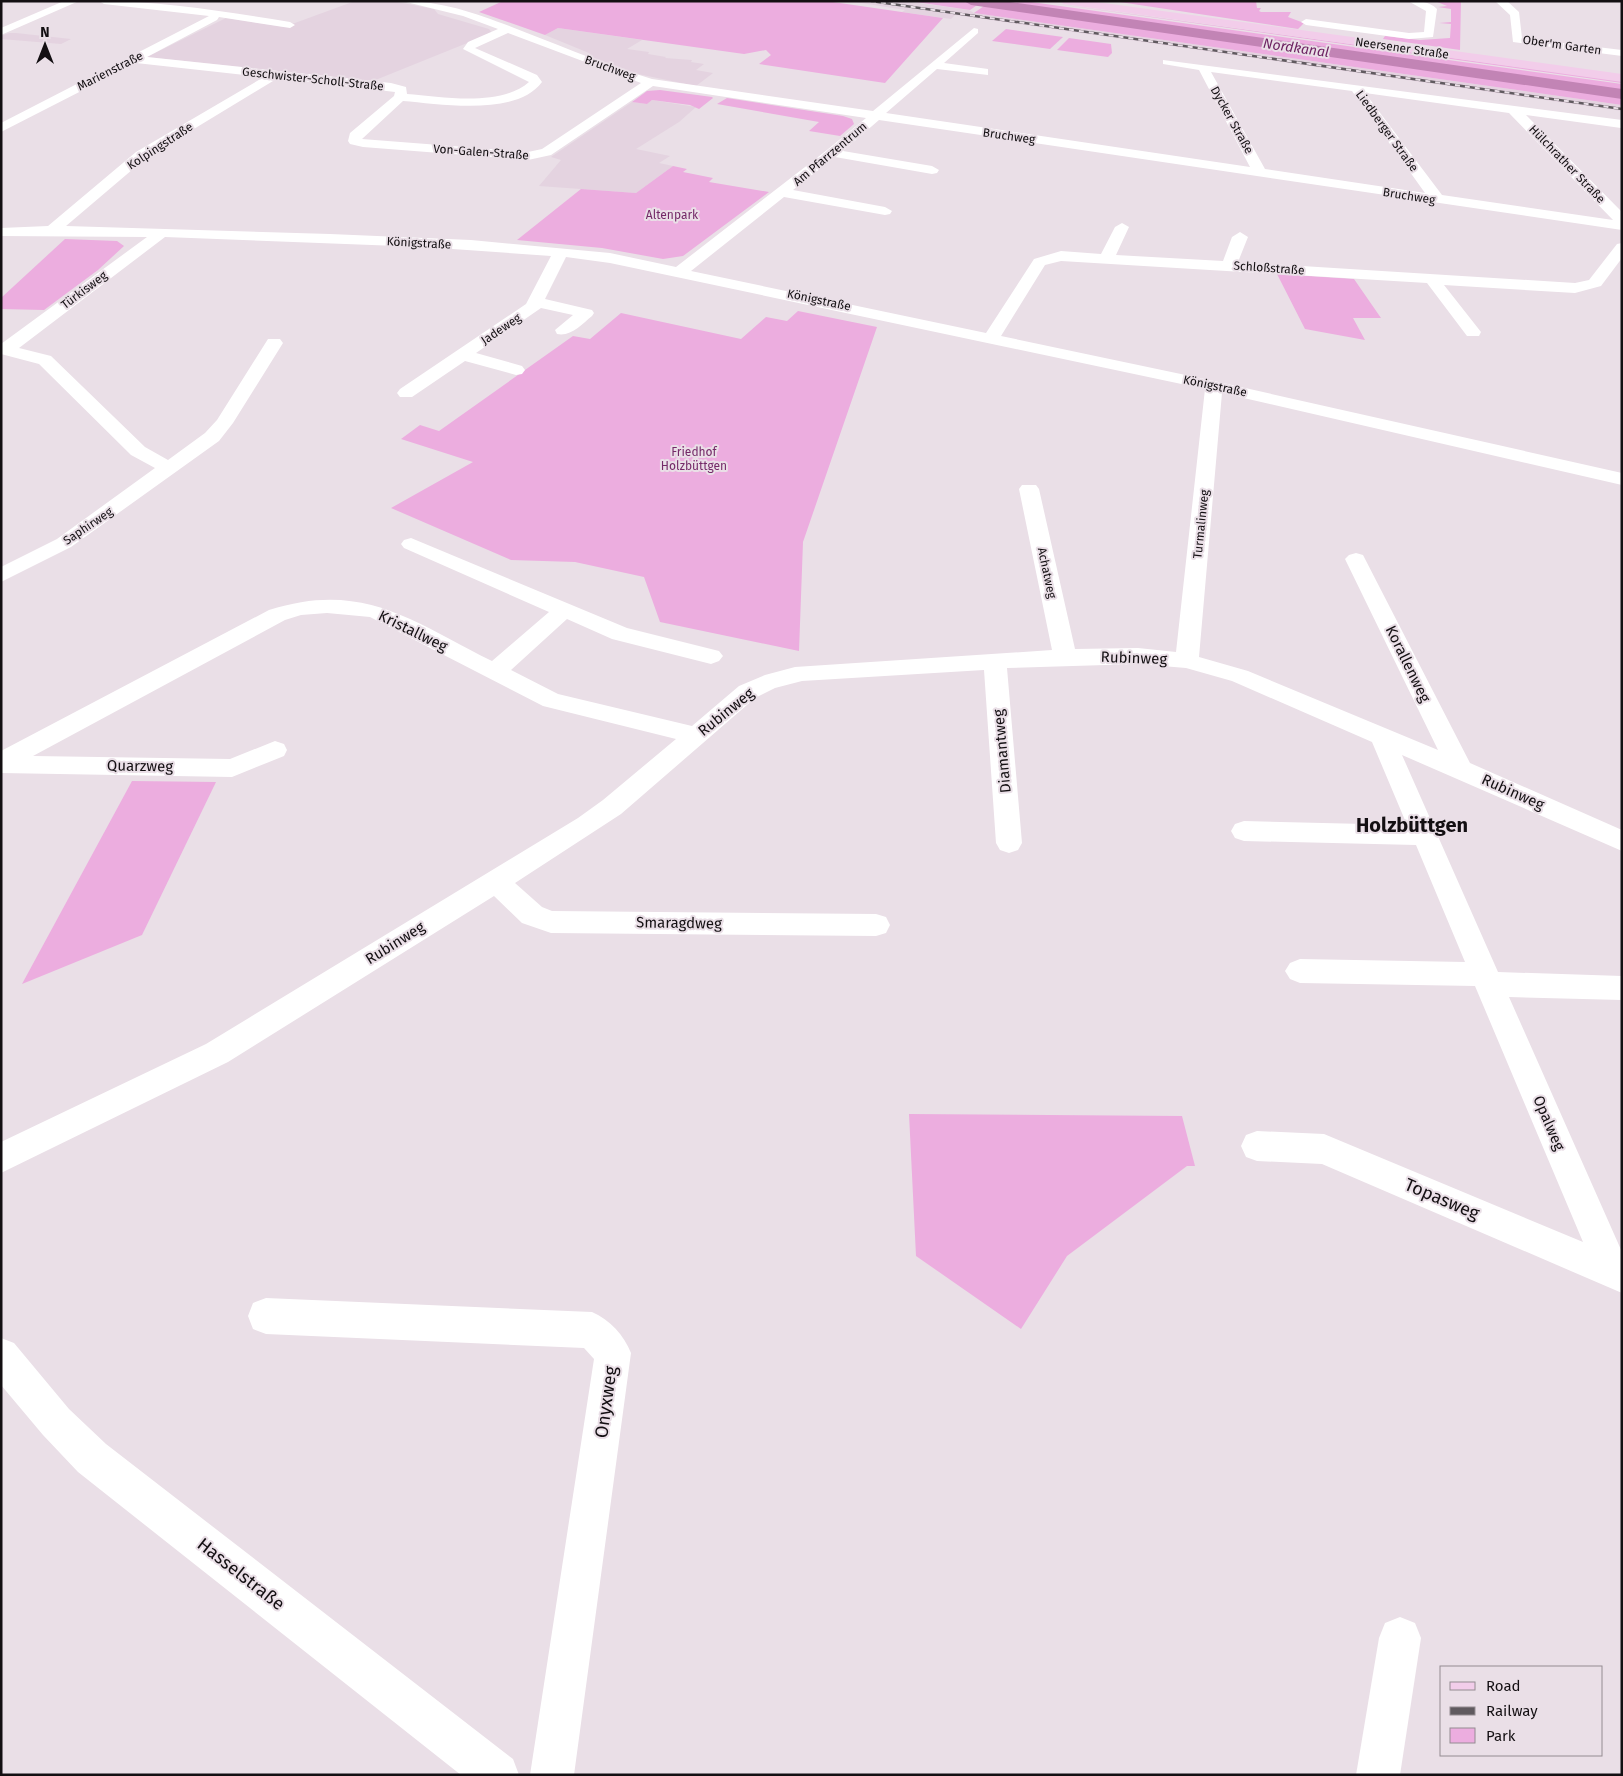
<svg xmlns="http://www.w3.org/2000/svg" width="1623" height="1776" viewBox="0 0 1623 1776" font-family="'Fira Sans',sans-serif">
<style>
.built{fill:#e4d3e0}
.green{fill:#ecaddf}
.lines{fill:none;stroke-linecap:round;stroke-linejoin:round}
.canal{fill:#c284b5;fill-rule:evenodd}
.minor{fill:#fff;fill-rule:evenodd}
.major{fill:#f2cdea;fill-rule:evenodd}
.rail-casing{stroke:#605a5f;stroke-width:2.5}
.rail{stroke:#eadfe7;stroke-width:2;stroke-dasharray:5;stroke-linecap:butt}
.labels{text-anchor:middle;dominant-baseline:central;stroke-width:4;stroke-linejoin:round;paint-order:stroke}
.far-street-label{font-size:12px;fill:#130f12;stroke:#eadfe7}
.far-park-label{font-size:12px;fill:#742a68;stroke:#eadfe7}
.far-water-label{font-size:14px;font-style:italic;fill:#6d2362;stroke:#eadfe7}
.street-label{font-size:15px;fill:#130f12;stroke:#eadfe7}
.near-street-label{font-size:18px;fill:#130f12;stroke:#eadfe7}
.district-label{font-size:20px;font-weight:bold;fill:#130f12;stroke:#eadfe7}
</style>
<rect width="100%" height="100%" fill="#eadfe7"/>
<g class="built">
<path d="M355,1h37l42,8 4,5 51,15 3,4 -119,48 -226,-24 79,-39 58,9z"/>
<path d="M849,1h55l65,9 5,3 648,92v6l-653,-94 -14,-2 -4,4 -49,-7 3,-2z"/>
<path d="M558,28l84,12 -15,9 22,3 -1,2 18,3 -1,1 27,2 -1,2 13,2 -8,6 17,3 -17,13 -63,-13 -40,-15 -4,-5 -44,-18z"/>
<path d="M9,33h7l55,6 -10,5 -60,-5v-3z"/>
<path d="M652,100l44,7 -17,15 -43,27 34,7 -11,7 14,3 -37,27 -97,-7 22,-26 -10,-3 81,-55 15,2z"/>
</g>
<g class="green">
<path d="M503,1h323l117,17 -58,65 -126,-19 12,-9 -5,-5 -22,4 -186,-26 -13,7 -66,-23z"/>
<path d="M909,1h74l-13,9z"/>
<path d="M991,1h33l598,83v21l-648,-92z"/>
<path d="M1036,1l586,80v2l-35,-5z"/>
<path d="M1113,1h143l1,7h4l-2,3 2,1h30l-3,5 16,6 -6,6z"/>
<path d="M1435,1h26l-1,49 -77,-11 2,-3 35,4 30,-2 1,-14 -12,-1 12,-1v-13l-13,-2 9,-1z"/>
<path d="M1006,29l57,8 -13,12 -58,-8z"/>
<path d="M1069,38l42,6 1,9 -4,4 -51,-7z"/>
<path d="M660,90l52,7 1,1 -14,11 -9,-4 -38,-5 -5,4 -15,-2 15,-11z"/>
<path d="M727,98l116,18 9,3 2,5 -14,12 -31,-5 10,-9 -102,-18z"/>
<path d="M673,166l14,3 -4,3 30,6 -4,4 60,10 -86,64 -20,3 -61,-11 -85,-8 64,-51 55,4z"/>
<path d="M65,239l52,2 7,5 -26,24 -54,40 -43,-1v-11z"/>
<path d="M1277,274l77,5 27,39h-28l12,22 -60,-11z"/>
<path d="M798,311l79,16 -74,215 -4,109 -139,-29 -16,-45 -69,-15 -64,-2 -120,-52 82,-46 -72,-23 19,-14 19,6 134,-95 17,3 31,-26 120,26 25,-22 21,4z"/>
<path d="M132,781l84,1 -74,153 -120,49z"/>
<path d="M909,1114l273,2 13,50h-8l-120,90 -46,73 -105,-73z"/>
</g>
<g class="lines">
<path class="canal" d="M964,1h39l619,88v10l-651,-94z"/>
<g class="minor">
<path d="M64,1h15l-78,34v-7z"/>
<path d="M99,1c64,0 128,11 191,21l5,3 -5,3 -71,-11 -2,3 -70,37 244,26 15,4 1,7c36,3 94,13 122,-12l-66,-33 5,-7 30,-13 -35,-13 -61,-15c45,0 84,16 125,32 41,16 83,33 125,46l221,32 101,-83 4,1v4l-34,30 44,6v6l-51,-6 -51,44 364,54 -51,-97 -36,-6v-4l459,60 -1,8 -95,-13 96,97v18l-743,-110 -36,31 89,15 7,4 -2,3 -5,1 -97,-17 -42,33 92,17 7,4 -2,3 -5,1 -101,-18 -93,74 295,62 48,-74 27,-8 40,3 14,-27 7,-4 7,4 -13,28 107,6 9,-24 8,-5 8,5 -10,25 337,21 14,-3 28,-36 5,-1v15l-21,28 -26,7 -131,-8 37,47 -2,4h-12l-40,-53 -366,-22 -16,4 -44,71 213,45 408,92v12l-400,-92 -23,264 49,14 190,79 -93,-191 4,-4 7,-2 7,2 107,208 152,67v21l-220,-96 96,217 124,4v24l-113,-3 113,255v41l-300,-129 -65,-3 -11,-4 -5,-11 5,-11 11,-4 67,3 259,108 -108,-256 -175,-3 -10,-4 -5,-8 5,-8 10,-4 165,3 -49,-117 -172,-4 -9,-3 -4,-7 4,-7 9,-3 163,4 -35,-83 -140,-61 -46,-13 -48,-4 -131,4 15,175 -4,7 -9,3 -9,-3 -4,-7 -12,-173 -182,11 -27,7 -20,10 -134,116 -106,69 27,24 10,4 324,3 10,3 4,8 -4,8 -10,3 -325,-3 -29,-10 -28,-27 -266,166 -227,111v-31l205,-98 372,-226 25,-18 73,-61 -133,-33 -173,-89 -43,-4 -26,2 -16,5 -252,136 197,3 45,-18 9,3 3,6 -3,6 -52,21 -231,-4v-22l268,-141c94,-30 143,11 223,51l57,-49 -145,-64 -3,-4 3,-4 7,-2 216,90 92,23 4,5 -4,5 -8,3 -99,-25 -45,-20 -56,51 47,24 134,32 47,-40 26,-11 30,-8 257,-17 -33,-161 3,-4h14l3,4 36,160 63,-1 38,4 29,-263 -595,-126 -44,-6 -21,42 47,11 2,3 -2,3c-10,8 -21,21 -35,18l-2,-4 18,-15 -32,-7 -65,45 46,13 3,4 -3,4 -6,1 -51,-14 -53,36h-12l-3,-4 3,-4 126,-85 25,-48 -127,-9 -259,-10 -146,111 32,8 94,91 23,13 37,-27 12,-13 51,-81h12l3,4 -50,80 -14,18 -148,106 -70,35v-15l56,-28 98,-71 -24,-13 -92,-91 -38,-10v-10l146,-107 -146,-1v-8l47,-2 88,-74 128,-75 -128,-14 -135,69v-9l208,-107 -105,-12zM508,33l133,50 -99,66 -14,3 -166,-13 41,-38c38,3 113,16 139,-19l-5,-7 -62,-27zM1211,72l141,19 73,102 -160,-24zM278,78l117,14 -1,4 -44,37 -2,8 2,3 13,3 165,13 23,-5 102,-69 213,32 -39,32 -151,117 -66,-14 -139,-13 -141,-6 -264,-8 80,-68zM1365,93l144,20 104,107 -171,-25z"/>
<path d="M1408,1c11,0 21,0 29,8l-4,28 -24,2 -103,-14 -5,-3 5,-3 103,14 15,-1 2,-21z"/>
<path d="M1495,1h12l12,11 3,26 100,12v6l-109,-14 -3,-27z"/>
<path d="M266,1298l326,14c18,8 32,23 39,41l-57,422h-44l64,-416 -10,-11 -318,-14 -13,-5 -5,-13 5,-13z"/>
<path d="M1,1338l13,5 55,66 37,35 407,315 6,16h-58l-383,-303 -35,-37 -42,-50z"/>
<path d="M1400,1617l15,6 6,15 -21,137h-44l23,-137 6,-15z"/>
</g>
<path class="major" d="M1059,1h30l533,73v8l-558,-78z"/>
<defs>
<path id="rail" d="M871,1l751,108"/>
</defs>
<use href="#rail" class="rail-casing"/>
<use href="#rail" class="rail"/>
</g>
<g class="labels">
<g class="far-street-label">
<text transform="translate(1562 45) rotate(8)">Ober'm Garten</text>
<text transform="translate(1402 48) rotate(8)">Neersener Straße</text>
<text transform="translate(610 68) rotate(20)">Bruchweg</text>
<text transform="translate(110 71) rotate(-27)">Marienstraße</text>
<text transform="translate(313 79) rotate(6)">Geschwister-Scholl-Straße</text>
<text transform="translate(1232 120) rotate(61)">Dycker Straße</text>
<text transform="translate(1387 131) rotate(54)">Liedberger Straße</text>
<text transform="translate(1009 136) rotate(8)">Bruchweg</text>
<text transform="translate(160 146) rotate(-33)">Kolpingstraße</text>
<text transform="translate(481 152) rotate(4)">Von-Galen-Straße</text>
<text transform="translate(830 154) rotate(-40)">Am Pfarrzentrum</text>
<text transform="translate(1567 164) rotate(46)">Hülchrather Straße</text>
<text transform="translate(1409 196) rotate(9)">Bruchweg</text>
<text transform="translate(419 243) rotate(3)">Königstraße</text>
<text transform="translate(1269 268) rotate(4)">Schloßstraße</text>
<text transform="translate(84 290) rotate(-37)">Türkisweg</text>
<text transform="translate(819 300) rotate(12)">Königstraße</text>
<text transform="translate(501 329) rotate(-34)">Jadeweg</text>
<text transform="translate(1215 386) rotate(12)">Königstraße</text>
<text transform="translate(1201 524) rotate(-84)">Turmalinweg</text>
<text transform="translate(88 526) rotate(-34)">Saphirweg</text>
<text transform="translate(1047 573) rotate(78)">Achatweg</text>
</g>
<g class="far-park-label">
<text x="672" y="215">Altenpark</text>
<text x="694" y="452">Friedhof<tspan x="694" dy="14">Holzbüttgen</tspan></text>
</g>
<g class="far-water-label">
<text transform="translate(1296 48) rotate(8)">Nordkanal</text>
</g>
<g class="street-label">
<text transform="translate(413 631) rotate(26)">Kristallweg</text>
<text transform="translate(1134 658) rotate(2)">Rubinweg</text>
<text transform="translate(1408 664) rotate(64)">Korallenweg</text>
<text transform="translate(726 712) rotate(-39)">Rubinweg</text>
<text transform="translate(1002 751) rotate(-95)">Diamantweg</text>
<text transform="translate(140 766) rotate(1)">Quarzweg</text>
<text transform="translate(1513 792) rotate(24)">Rubinweg</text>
<text transform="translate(679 923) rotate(1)">Smaragdweg</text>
<text transform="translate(395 943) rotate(-32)">Rubinweg</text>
<text transform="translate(1549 1123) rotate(67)">Opalweg</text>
</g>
<g class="near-street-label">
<text transform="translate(1442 1199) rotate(23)">Topasweg</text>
<text transform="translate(606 1402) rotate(-82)">Onyxweg</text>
<text transform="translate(241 1574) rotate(38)">Hasselstraße</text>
</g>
<g class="district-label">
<text x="1412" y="825">Holzbüttgen</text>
</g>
</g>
<rect width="1623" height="1776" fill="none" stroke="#130f12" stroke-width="5"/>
<rect x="1440" y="1666" width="162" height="90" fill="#eadfe7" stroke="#948c92"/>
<rect x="1450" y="1682" width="25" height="8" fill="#f2cdea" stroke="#948c92"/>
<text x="1486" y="1691" font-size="15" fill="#130f12">Road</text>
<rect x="1450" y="1707" width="25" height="8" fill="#605a5f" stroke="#948c92"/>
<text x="1486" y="1716" font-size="15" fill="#130f12">Railway</text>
<rect x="1450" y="1728" width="25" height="15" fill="#ecaddf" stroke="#948c92"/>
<text x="1486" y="1741" font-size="15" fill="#130f12">Park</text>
<g transform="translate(45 45)" stroke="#eadfe7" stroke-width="4" paint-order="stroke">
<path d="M0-4L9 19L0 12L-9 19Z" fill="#130f12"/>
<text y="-8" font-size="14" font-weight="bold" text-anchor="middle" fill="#130f12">N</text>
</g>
</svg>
